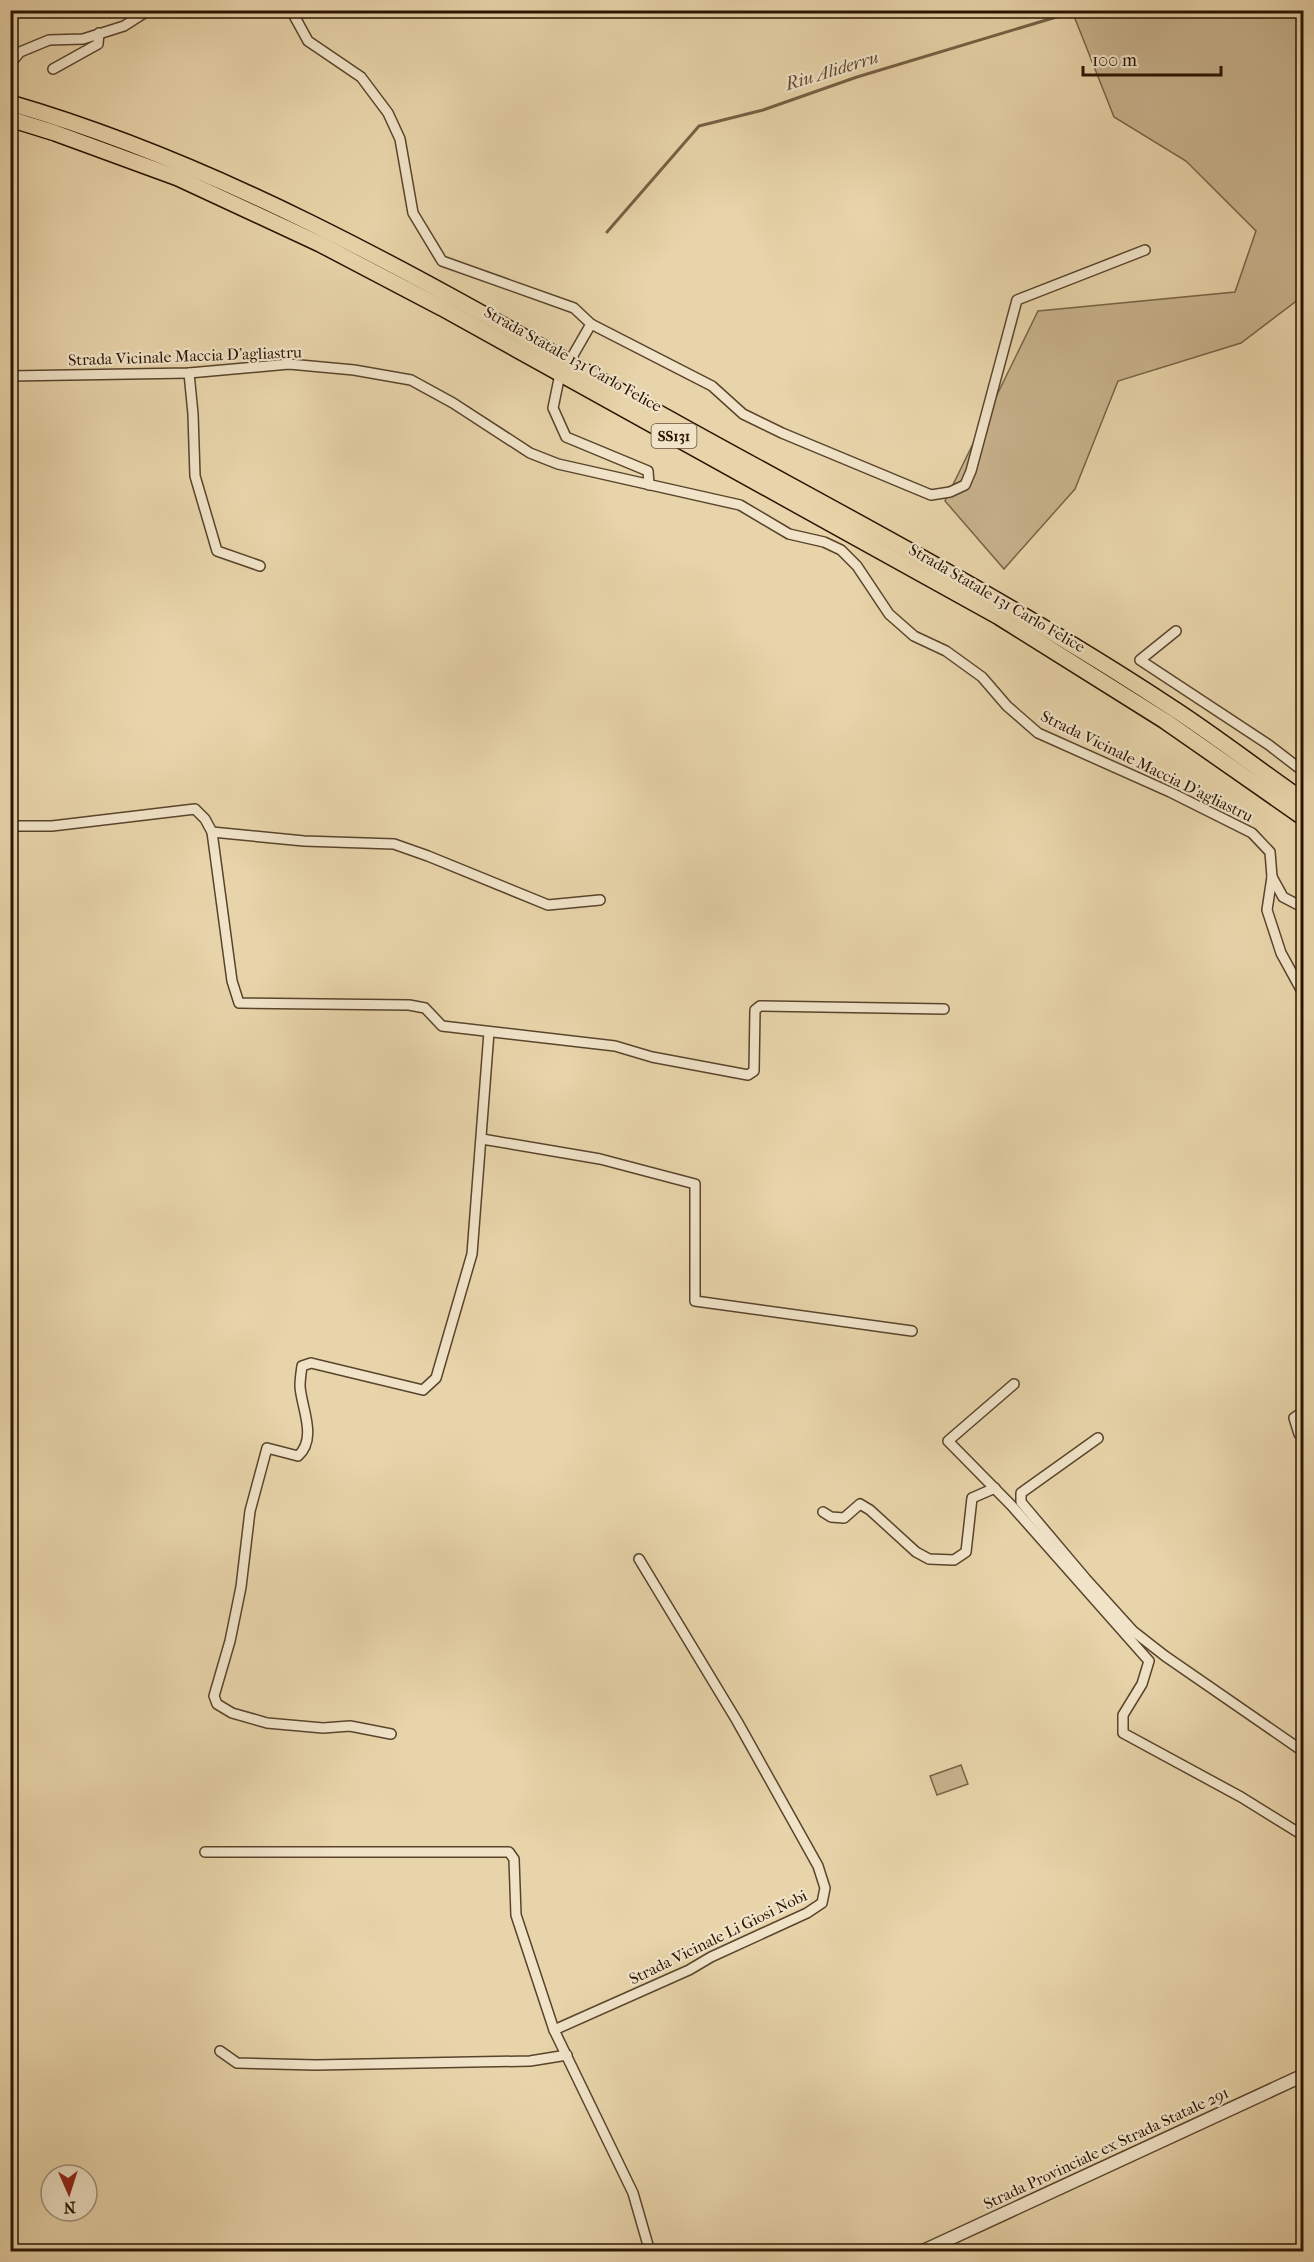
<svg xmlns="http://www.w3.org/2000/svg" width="1314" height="2262" viewBox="0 0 1314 2262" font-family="'IM FELL French Canon',serif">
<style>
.green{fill:#c8b38d;stroke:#786447;stroke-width:1.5}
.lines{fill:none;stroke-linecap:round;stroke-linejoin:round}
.stream{stroke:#756044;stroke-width:3}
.minor-casing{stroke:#59442b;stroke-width:12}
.tertiary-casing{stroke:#59442b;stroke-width:15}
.trunk-casing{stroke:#291401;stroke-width:18}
.minor{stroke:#f0e3c8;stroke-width:9}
.tertiary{stroke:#f0e3c8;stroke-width:12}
.trunk{stroke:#e8d4aa;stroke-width:15}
.labels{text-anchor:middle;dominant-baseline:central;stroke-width:4.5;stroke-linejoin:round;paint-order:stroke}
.shield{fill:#f0e3c8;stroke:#65523d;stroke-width:1.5}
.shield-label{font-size:15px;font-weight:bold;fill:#291401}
.street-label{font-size:16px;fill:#291401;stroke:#f0e3c8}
.water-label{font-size:18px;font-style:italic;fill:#5b472e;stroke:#f0e3c8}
</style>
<rect width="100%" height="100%" fill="#e8d4aa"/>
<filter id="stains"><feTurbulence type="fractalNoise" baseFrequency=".00333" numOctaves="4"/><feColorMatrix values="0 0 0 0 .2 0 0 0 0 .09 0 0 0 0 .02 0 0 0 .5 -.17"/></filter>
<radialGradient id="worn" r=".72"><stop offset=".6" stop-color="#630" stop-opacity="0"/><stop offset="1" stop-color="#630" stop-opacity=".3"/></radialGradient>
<g class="green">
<path d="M1072,11h231v285l-62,47 -123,38 -43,108 -71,80 -59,-68 93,-190 197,-19 21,-61 -70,-70 -72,-44z"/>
<path d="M961,1765l7,19 -31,11 -7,-19z"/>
</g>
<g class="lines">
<g class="stream">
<path d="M1148,10h39"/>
<path d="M607,232l92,-106 64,-16 94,-33 206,-62 46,-5"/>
</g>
<defs>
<g id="minor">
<path d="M291,10l17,31 53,36 27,36 12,26 13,74 29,48 132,47 17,16 -19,33"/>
<path d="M10,64l10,-12 29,-12 34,-1 41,-13 25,-16"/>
<path d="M53,69l45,-25 1,-11"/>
<path d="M591,324l121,62 31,28 39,19 149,62 19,-3 15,-7 6,-14 46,-171 128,-50"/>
<path d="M189,373l4,41 2,62 22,75 43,15"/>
<path d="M10,376l179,-3 100,-9 65,6 57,10 42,23 77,50 28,11 182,41 49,29 35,8 17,8 16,16 32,48 25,22 32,15 36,26 25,29 31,27 132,59 82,41 18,19 2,25 -5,33 14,43 23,42"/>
<path d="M559,379l-6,29 13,29 82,34 1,14"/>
<path d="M1176,631l-36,29 129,85 35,27"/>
<path d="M10,826h42l143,-17 10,10 7,13 20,149 7,22 170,2 16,3 17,18 173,20 37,11 96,18 6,-4 1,-61 5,-4 184,3"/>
<path d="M212,832l92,9 90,3 34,12 120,49 52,-5"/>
<path d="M1272,877l11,20 21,11"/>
<path d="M482,1139l118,20 95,25v117l217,30"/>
<path d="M1014,1384l-66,57 63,64 138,156 -7,23 -19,31v18l118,64 63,39"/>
<path d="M1304,1411l-10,7 5,16 5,6"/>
<path d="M1098,1438l-77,55v9l65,77 47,52 32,25 139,96"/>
<path d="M823,1512l8,5 13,1 16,-14 10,6 46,42 13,7 25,1 12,-8 6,-54 23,-10"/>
<path d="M639,1559l98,162 81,145 7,22 -3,15 -15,10 -96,44 -22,13 -135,60 79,163 17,59"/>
<path d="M391,1734l-41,-8 -27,2 -56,-5 -35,-10 -15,-9 -3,-8 16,-55 11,-54 9,-76 17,-63 31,8c20,-18 3,-49 2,-70 0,-7 1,-13 2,-20l9,-3 112,27 13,-12 36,-124 17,-222"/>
<path d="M205,1852h304l5,7 2,56 38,115"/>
<path d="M220,2051l17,12 79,2 214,-4 37,-6"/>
</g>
<path id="tertiary" d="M921,2252l383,-177"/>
<g id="trunk">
<path d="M10,103c231,67 439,192 647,309 172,96 349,186 514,295 45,29 88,63 133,94"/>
<path d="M10,119l45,14 123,45 142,66 122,64 557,309 166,104 139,97"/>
</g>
</defs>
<use href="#minor" class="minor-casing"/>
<use href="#tertiary" class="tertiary-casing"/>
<use href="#trunk" class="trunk-casing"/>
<use href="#minor" class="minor"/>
<use href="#tertiary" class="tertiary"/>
<use href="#trunk" class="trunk"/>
</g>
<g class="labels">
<rect class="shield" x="651.5" y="424" width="45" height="24" rx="4.5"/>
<g class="shield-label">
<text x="674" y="436">SS131</text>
</g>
<g class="street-label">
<text transform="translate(185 356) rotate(-2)">Strada Vicinale Maccia D'agliastru</text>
<text transform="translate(573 359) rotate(29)">Strada Statale 131 Carlo Felice</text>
<text transform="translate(997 598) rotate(30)">Strada Statale 131 Carlo Felice</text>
<text transform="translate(1147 766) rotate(26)">Strada Vicinale Maccia D'agliastru</text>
<text transform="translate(718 1937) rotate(-26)">Strada Vicinale Li Giosi Nobi</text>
<text transform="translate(1106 2148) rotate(-25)">Strada Provinciale ex Strada Statale 291</text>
</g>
<g class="water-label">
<text transform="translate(832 71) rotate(-17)">Riu Aliderru</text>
</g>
</g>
<rect width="1314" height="2262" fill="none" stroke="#e8d4aa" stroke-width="36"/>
<rect x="12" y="12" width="1290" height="2238" fill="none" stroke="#291401" stroke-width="3"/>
<rect x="18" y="18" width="1278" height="2226" fill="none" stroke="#291401" stroke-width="1.5"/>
<g transform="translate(69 2193) rotate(177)"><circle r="28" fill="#f0e3c8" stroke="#a09078" stroke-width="1.5"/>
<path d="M0-4.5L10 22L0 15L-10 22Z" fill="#8f2418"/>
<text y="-9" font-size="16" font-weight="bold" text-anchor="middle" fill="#291401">N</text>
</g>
<path d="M1083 66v9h138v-9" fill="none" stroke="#291401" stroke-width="3"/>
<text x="1092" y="66" font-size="18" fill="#291401" stroke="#f0e3c8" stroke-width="4.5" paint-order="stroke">100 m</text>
<rect width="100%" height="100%" filter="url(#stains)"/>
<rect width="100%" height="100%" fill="url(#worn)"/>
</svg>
